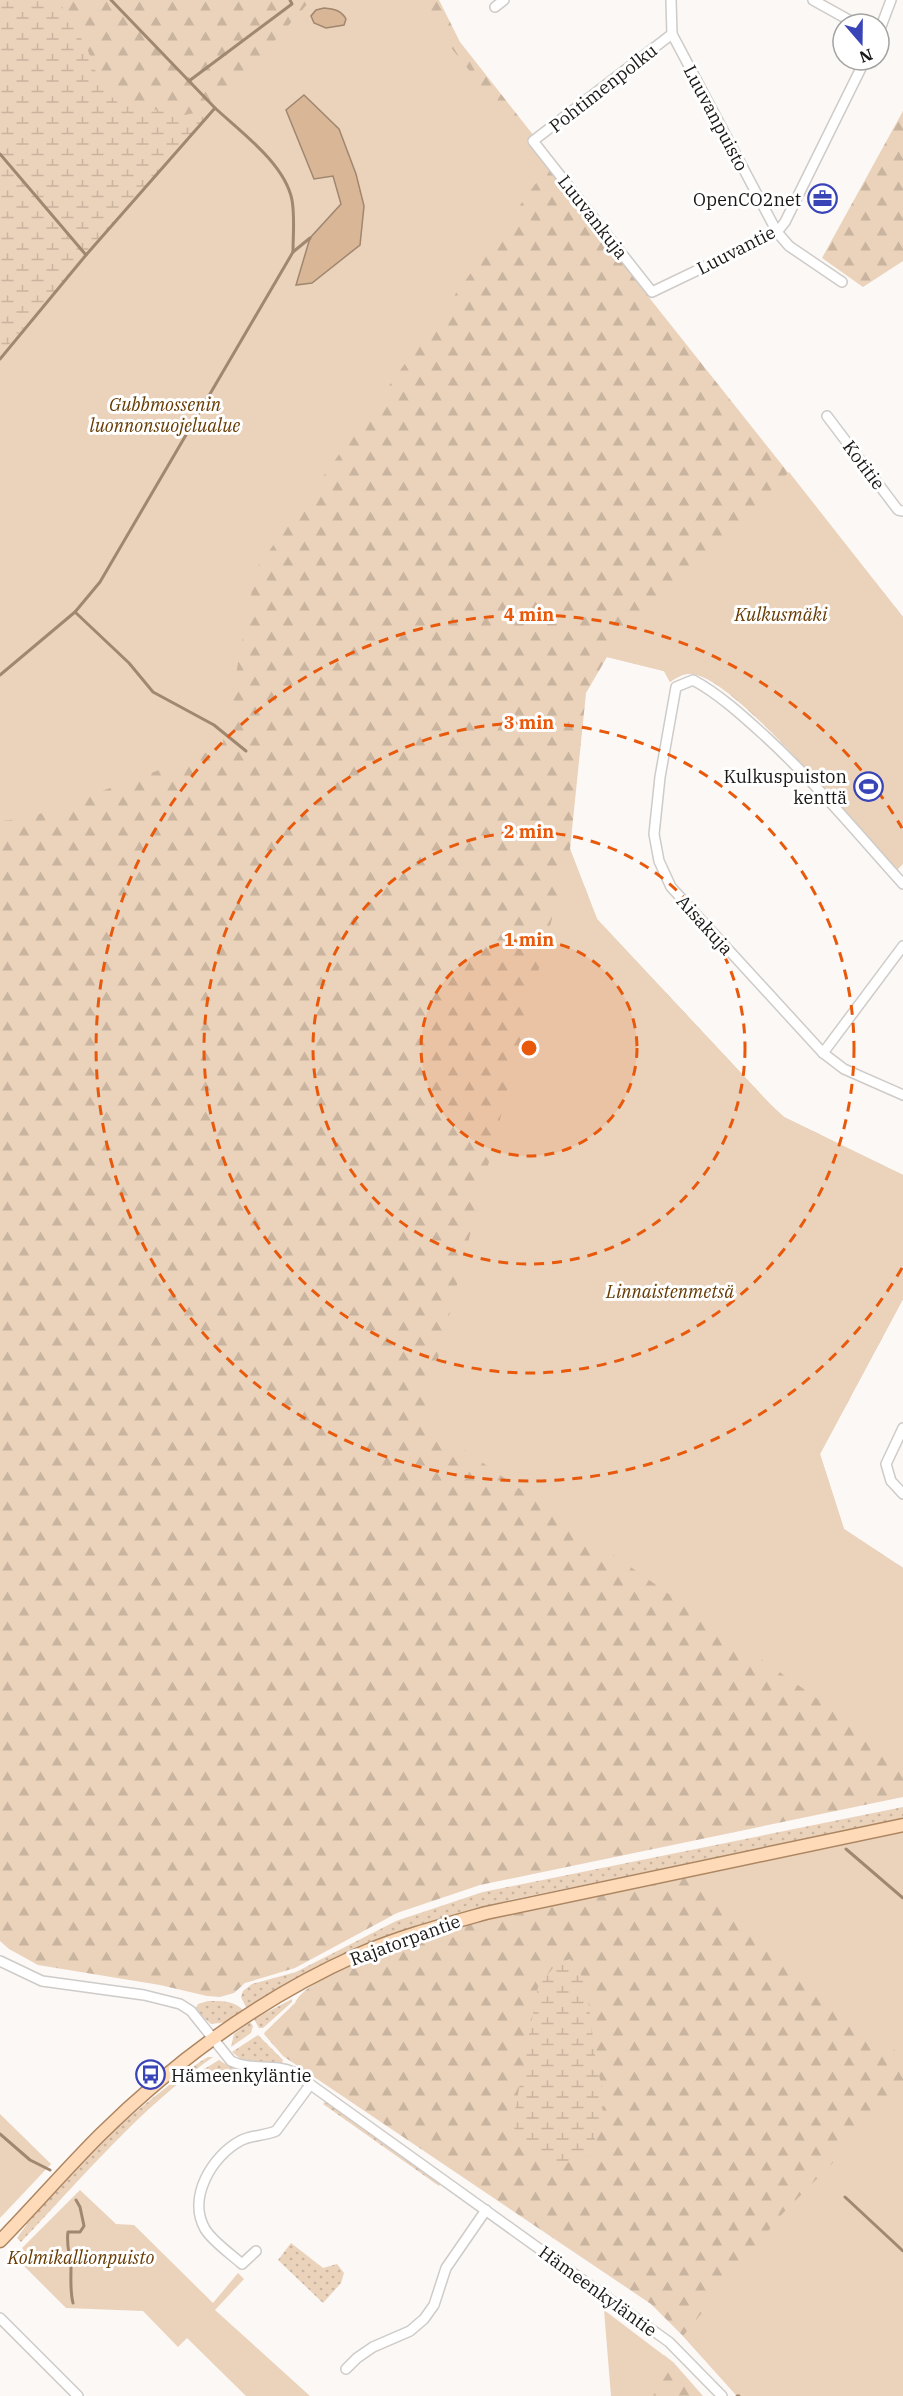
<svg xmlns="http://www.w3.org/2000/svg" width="903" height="2396" viewBox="0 0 903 2396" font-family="'IBM Plex Serif',serif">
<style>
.grass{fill:url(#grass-dots)}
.forest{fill:url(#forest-firs)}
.wetland{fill:url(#wetland-marsh)}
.green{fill:#ebd2bb}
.water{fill:#d9b696;stroke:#9f8770;stroke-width:1.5}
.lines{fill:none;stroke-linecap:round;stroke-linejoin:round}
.stream{stroke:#9f8770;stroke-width:3}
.minor-casing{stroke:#cecbc8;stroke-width:12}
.major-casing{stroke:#ad8661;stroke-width:15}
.minor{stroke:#fff;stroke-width:9}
.major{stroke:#fedab8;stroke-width:12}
.ring{fill:none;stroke:#e8590c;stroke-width:3;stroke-dasharray:10 8}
.labels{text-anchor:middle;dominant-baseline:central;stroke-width:6;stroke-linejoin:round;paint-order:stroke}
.street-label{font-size:18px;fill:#191817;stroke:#fff}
.poi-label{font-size:18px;fill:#191817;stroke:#fff;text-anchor:end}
.park-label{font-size:18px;font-style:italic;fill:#663a00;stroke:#fff}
.centre{fill:#e8590c;stroke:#fff;stroke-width:3}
.ring-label{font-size:18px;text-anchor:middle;font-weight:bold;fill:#e8590c;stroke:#fff;stroke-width:6;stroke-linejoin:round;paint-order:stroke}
</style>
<defs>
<pattern id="grass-dots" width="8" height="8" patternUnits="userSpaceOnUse" patternTransform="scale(1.5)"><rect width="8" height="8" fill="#ebd2bb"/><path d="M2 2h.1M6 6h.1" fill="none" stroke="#c9b4a0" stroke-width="1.8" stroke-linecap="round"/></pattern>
<pattern id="forest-firs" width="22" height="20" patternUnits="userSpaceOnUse" patternTransform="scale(1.5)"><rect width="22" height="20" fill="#ebd2bb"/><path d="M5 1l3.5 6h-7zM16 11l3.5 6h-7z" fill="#c9b4a0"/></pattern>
<pattern id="wetland-marsh" width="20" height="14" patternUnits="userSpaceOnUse" patternTransform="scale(1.5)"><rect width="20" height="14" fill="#ebd2bb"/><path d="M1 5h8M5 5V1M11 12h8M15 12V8" fill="none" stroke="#c9b4a0"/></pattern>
</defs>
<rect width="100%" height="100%" fill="#fbf8f5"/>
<g class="grass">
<path d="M903,1807v12l-393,81 -64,18 -64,21 -135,70 -6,-12 2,-6 9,-7 44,-12 100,-51 87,-29z"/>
<path d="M292,1999v3l-29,26h-4l-5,-9z"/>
<path d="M208,2001c13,0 26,-1 36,10l-16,11 -17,2 -16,-14 3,-6z"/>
<path d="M250,2022l3,4 -2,7 -20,14 3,-13z"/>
<path d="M258,2035l25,25 -1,3 -40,-3 -10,-8z"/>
<path d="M208,2057h5c-73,51 -131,121 -192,185l-4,-4c40,-57 91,-105 146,-148 14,-11 29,-24 45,-33z"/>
<path d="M219,2060c24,17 55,4 79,21l-2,4 -17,-10 -78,-4z"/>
<path d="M326,2101l116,81 -3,4 -116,-82z"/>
<path d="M291,2243l32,25 14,-4 7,9 -3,10 -18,20 -45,-43z"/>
</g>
<g class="forest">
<path d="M0,0h439l21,42 74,94 -7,7 103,126 21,31 252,317 -83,166c-23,-24 -97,-107 -128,-109 -8,-1 -16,4 -22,8l-6,-11 -57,-14 -21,36 -16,156 27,70 174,186 13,12 119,58v124l-83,155 24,75 59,39v229l-423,88 -83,28 -102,55 -50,15 -11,10 -14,4 -13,-1 -47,-11 -122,-20 -29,-16 -9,-8z"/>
<path d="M903,111v150l-40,26 -41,-29z"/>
<path d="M903,1831v565h-166l-54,-60 -32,-32 -368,-248 -19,-22 1,-2 30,-29c16,-36 178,-81 219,-92z"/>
<path d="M664,2355l10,8 29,33h-77z"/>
</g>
<g class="wetland">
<path d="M0,0h58l29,48 14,38 17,17 67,12 30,-7 -215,567z"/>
<path d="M570,1959l11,16 7,23 8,65 9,37 -14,55 -25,8h-21l-33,-37 26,-139 18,-23z"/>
</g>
<g class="green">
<path d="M311,0h102l134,168 -291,401 -34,178 -194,71 -28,3v-466l174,-202z"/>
<path d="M789,472l114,145v247l-7,7c-35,-39 -159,-194 -204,-197 -8,-1 -16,4 -22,8l-6,-11 -57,-14z"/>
<path d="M570,849l27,70 174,186 13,12 119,58v124l-83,155 24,75 59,39v191l-481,-339z"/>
<path d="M903,1831v226l-131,-108 -78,-75z"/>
<path d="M903,2092v304h-166l-54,-60 100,-123z"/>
<path d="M0,2114l51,50 -51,54z"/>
<path d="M80,2190l36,34 18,1 79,78 25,-30 6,6 -29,31 95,86h-64l-59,-58 -9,9 -35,-36 -77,-3 -52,-52z"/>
<path d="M604,2310l70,53 -21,33h-42z"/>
</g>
<g class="water">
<path d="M324,8c10,1 17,2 22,11l-2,6 -18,3 -12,-5 -3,-7 5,-6z"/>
<path d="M304,95l35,34 17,45 8,32 -4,39 -48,38 -16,2 14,-47 31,-34 -8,-28 -19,3 -28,-69z"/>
</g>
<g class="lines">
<g class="stream">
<path d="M189,81l103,-77 -2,-4"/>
<path d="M215,108c26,24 70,56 77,92 3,17 1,35 1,52"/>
<path d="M0,154l86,101"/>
<path d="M0,359l86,-104 129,-147 -104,-108"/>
<path d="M75,612l54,51 24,29 61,33 32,26"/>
<path d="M0,675l75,-63 25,-30 193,-330 17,-14"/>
<path d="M846,1849l57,49"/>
<path d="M0,2134l30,26 20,10"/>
<path d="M845,2197l58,54"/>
<path d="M73,2303c-3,-12 -2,-23 -2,-35 -1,-13 -5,-23 -3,-36h12l4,-6 -4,-19 -4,-7"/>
<path d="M737,2396h2"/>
</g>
<defs>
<g id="minor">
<path d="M671,0l1,34 105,198 12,14 53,36"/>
<path d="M813,0l43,24"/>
<path d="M495,7l9,-7"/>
<path d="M879,32l12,-32"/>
<path d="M672,34l-139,107 119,151 125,-60 8,-10 80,-162"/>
<path d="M827,416l71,94 5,1"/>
<path d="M903,884c-45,-50 -88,-102 -138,-148 -22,-20 -46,-42 -72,-56l-17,7 -16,90 -6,57 5,27 12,26 152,166 21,16 59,26"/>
<path d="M823,1053l80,-107"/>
<path d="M903,1428l-17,36 5,17 12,13"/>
<path d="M0,1961l42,20 102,14 36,9 11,7 40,50c19,10 43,2 62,11l376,270 53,54"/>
<path d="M256,2251l-14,13c-11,-10 -29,-22 -37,-35 -18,-31 7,-73 35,-88 11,-6 24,-5 36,-10l34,-46"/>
<path d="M0,2318l78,78"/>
<path d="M346,2369l11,-11 16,-11 37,-16 14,-12 10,-14 12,-37 40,-58"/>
</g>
<path id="major" d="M0,2241c34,-35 66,-72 100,-106 75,-74 161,-137 257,-180 41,-18 86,-30 129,-42l417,-88"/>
</defs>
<use href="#minor" class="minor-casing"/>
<use href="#major" class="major-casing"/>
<use href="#minor" class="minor"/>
<use href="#major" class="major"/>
</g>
<circle cx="529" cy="1048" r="108" fill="#e8590c" fill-opacity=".12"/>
<g class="ring">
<circle cx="529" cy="1048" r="108"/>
<circle cx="529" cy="1048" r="216"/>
<circle cx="529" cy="1048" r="325"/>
<path d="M902 1268A433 433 0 1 1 902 828"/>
</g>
<defs>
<symbol id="office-ring" viewBox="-11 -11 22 22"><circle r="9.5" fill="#fff" stroke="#3944b7" stroke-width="1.5"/><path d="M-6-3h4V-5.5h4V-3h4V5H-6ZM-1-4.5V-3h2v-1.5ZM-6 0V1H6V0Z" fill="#3944b7"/></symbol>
<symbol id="stadium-ring" viewBox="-11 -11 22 22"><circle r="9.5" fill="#fff" stroke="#3944b7" stroke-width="1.5"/><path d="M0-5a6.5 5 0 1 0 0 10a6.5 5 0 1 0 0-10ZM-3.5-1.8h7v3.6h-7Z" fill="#3944b7"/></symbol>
<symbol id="bus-ring" viewBox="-11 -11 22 22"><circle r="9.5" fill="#fff" stroke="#3944b7" stroke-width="1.5"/><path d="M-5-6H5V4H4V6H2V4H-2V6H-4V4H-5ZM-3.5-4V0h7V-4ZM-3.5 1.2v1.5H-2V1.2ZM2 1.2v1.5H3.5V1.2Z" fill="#3944b7"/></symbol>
</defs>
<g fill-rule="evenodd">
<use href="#office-ring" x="806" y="182" width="33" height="33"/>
<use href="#stadium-ring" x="852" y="770" width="33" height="33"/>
<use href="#bus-ring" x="134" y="2058" width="33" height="33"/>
</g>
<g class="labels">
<g class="street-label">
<text transform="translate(603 88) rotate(-38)">Pohtimenpolku</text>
<text transform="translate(716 118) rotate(62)">Luuvanpuisto</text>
<text transform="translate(593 217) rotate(52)">Luuvankuja</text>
<text transform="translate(736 250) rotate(-27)">Luuvantie</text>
<text transform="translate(864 465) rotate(53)">Kotitie</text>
<text transform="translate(705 925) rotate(48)">Aisakuja</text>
<text transform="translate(405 1940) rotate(-20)">Rajatorpantie</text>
<text transform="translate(598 2291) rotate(36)">Hämeenkyläntie</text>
</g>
<g class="poi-label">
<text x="801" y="199">OpenCO2net</text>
<text x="847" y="776">Kulkuspuiston<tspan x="847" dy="21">kenttä</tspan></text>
<text x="171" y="2075" text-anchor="start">Hämeenkyläntie</text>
</g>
<g class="park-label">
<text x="165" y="404">Gubbmossenin<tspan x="165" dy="21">luonnonsuojelualue</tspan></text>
<text x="781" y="614">Kulkusmäki</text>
<text x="670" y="1291">Linnaistenmetsä</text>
<text x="81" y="2257">Kolmikallionpuisto</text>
</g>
</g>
<circle cx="529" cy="1048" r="9" class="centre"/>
<g class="ring-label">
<text x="529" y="621">4 min</text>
<text x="529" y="729">3 min</text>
<text x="529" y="838">2 min</text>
<text x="529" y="946">1 min</text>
</g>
<g transform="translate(861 42) rotate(160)"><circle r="28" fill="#ffffff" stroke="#a3a3a2" stroke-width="1.5"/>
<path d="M0-4.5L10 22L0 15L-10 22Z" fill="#3944b7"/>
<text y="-9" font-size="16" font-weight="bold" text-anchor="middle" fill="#191817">N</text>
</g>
</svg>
